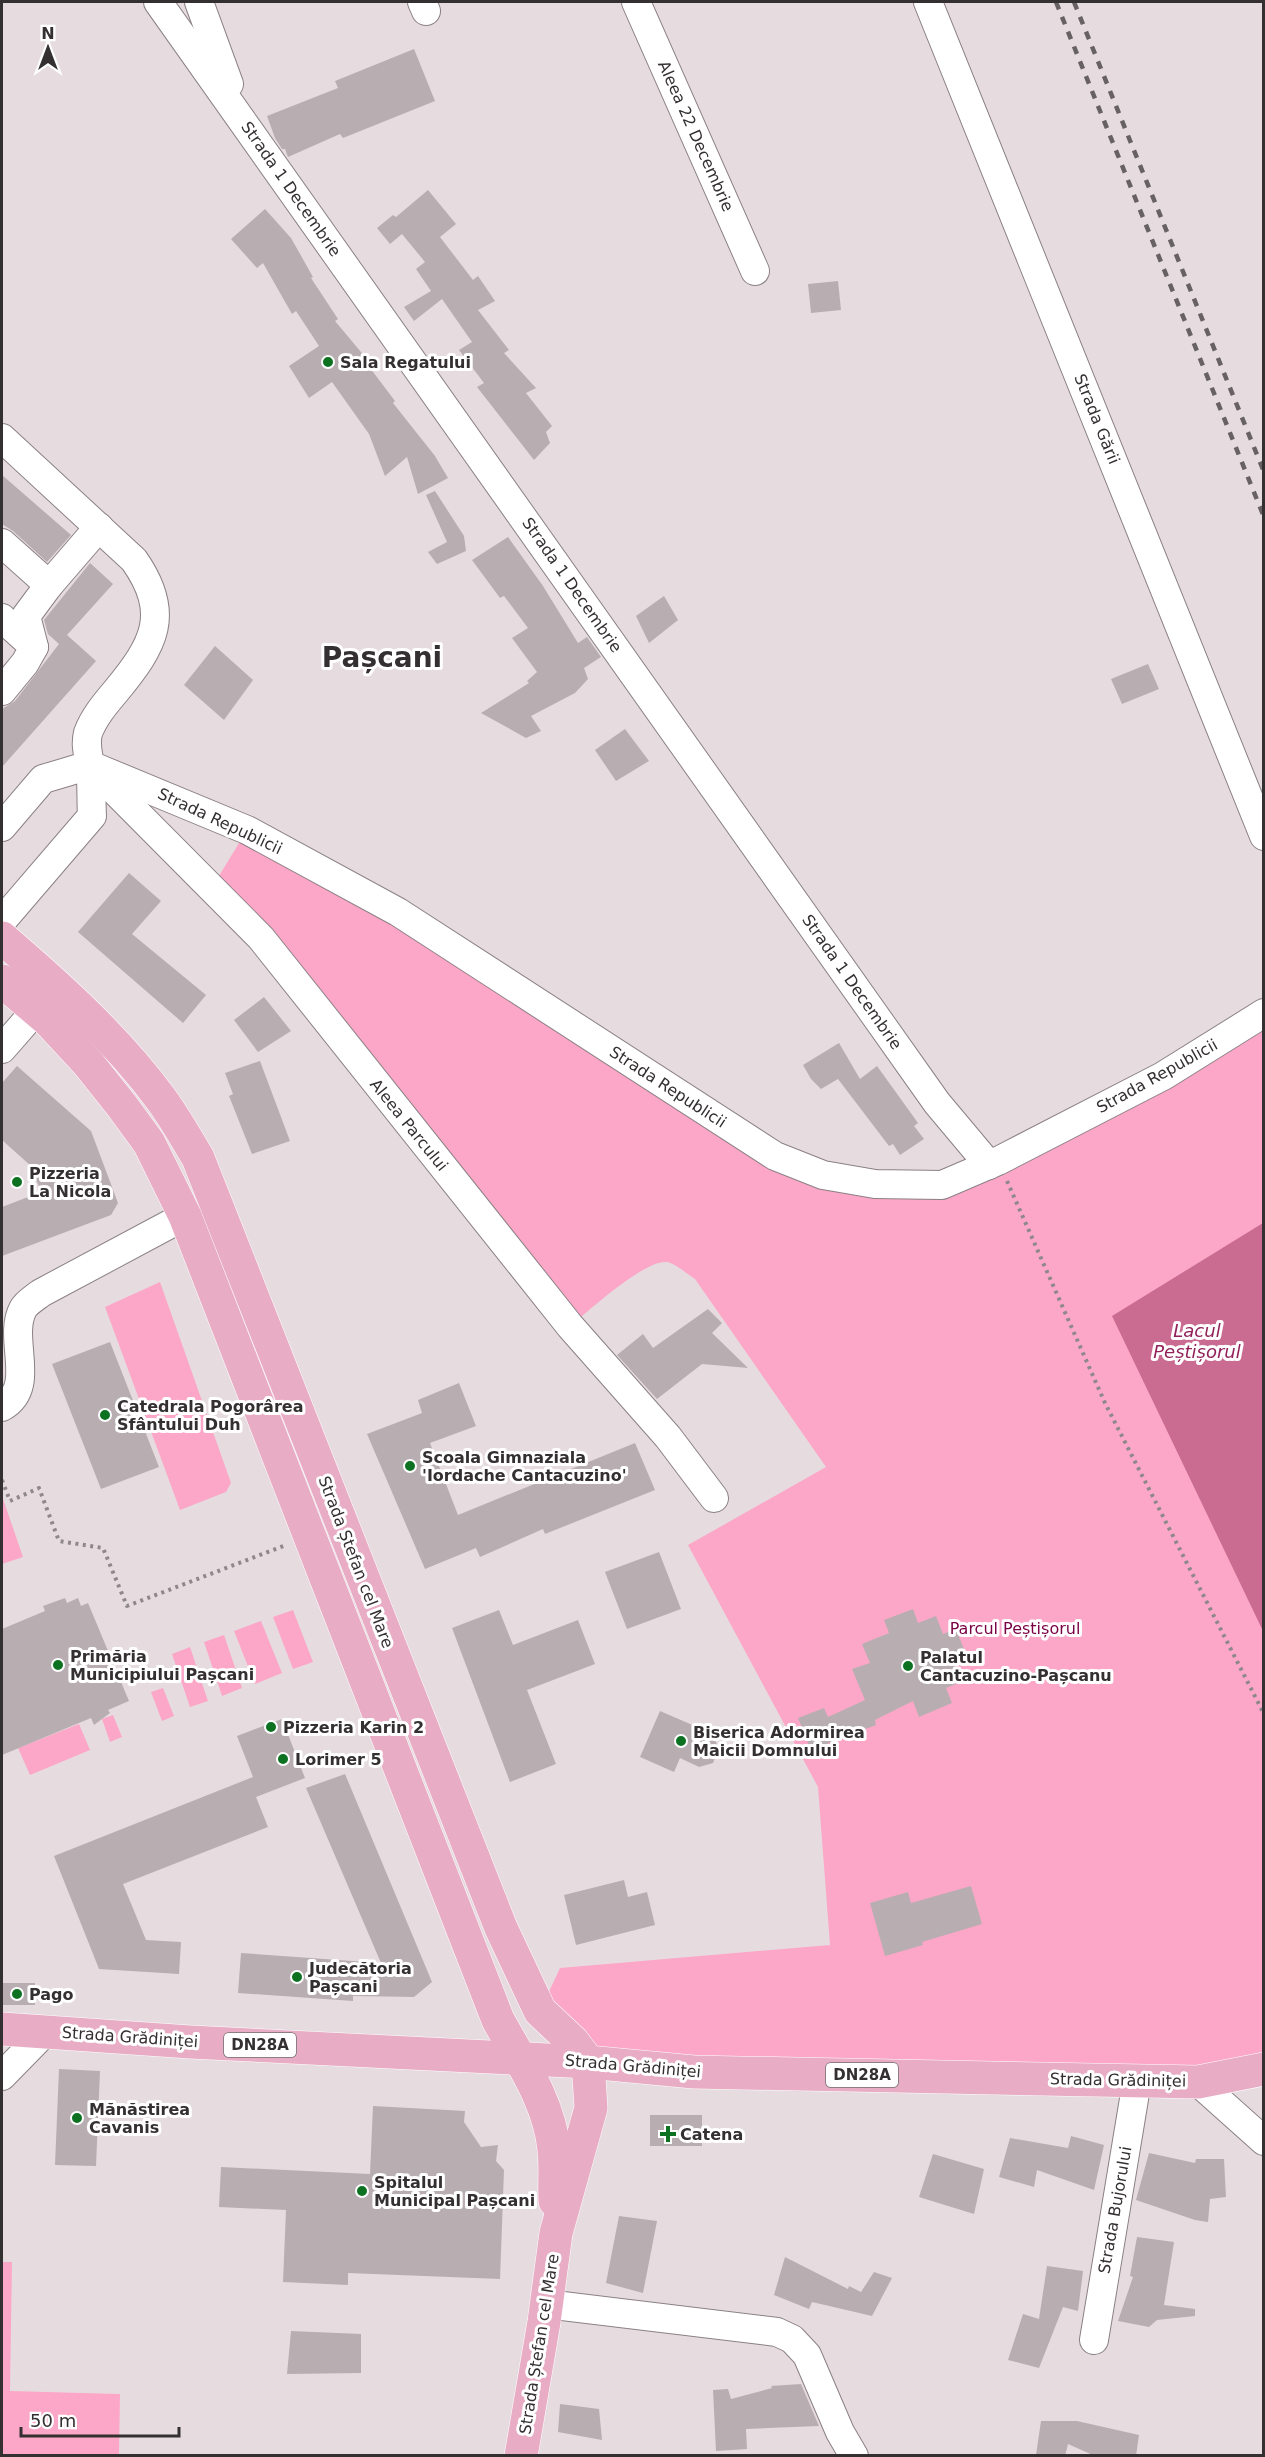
<svg xmlns="http://www.w3.org/2000/svg" width="1265" height="2457" viewBox="0 0 1265 2457" font-family="'DejaVu Sans',sans-serif">
<style>
.green{fill:#fca7c7}
.water{fill:#ca6c92}
.building{fill:#b8aeb1}
.lines{fill:none;stroke-linecap:round;stroke-linejoin:round}
.minor-casing{stroke:#8b8184;stroke-width:30}
.major-casing{stroke:#fff;stroke-width:34}
.path{stroke:#8f888a;stroke-width:4;stroke-dasharray:3 4.5;stroke-linecap:butt}
.minor{stroke:#fff;stroke-width:28}
.major{stroke:#e8adc5;stroke-width:33}
.rail{stroke:#676163;stroke-width:4.5;stroke-dasharray:8 8;stroke-linecap:butt}
.poi-dot{fill:#0c7222;stroke:#fff;stroke-width:2}
.labels{text-anchor:middle;dominant-baseline:central;stroke-width:6;stroke-linejoin:round;paint-order:stroke}
.shield{fill:#fff;stroke:#716e6f;stroke-width:1.5}
.shield-label{font-size:15px;font-weight:bold;fill:#343031}
.street-label{font-size:16px;fill:#343031;stroke:#fff}
.poi-label{font-size:16px;font-weight:bold;fill:#343031;stroke:#fff;text-anchor:start}
.park-label{font-size:16px;fill:#7a0045;stroke:#fff}
.water-label{font-size:18px;font-style:italic;fill:#922159;stroke:#fff}
.town-label{font-size:28px;font-weight:bold;fill:#343031;stroke:#fff}
</style>
<rect width="100%" height="100%" fill="#e6dcdf"/>
<g class="green">
<path d="M247,830l528,326 167,29 321,-172v1056l-675,-7 -48,-51 20,-43 270,-23 -12,-158 -130,-242 138,-78 -131,-188c-8,-5 -19,-15 -28,-17 -22,-3 -78,49 -97,64l-359,-437z"/>
<path d="M160,1282l71,201 -5,9 -46,18 -75,-203z"/>
<path d="M2,1496l21,61 -21,7z"/>
<path d="M293,1610l20,52 -20,7 -20,-52z"/>
<path d="M261,1621l21,52 -27,11 -21,-53z"/>
<path d="M224,1635l18,53 -20,8 -18,-54z"/>
<path d="M190,1647l18,54 -18,6 -18,-53z"/>
<path d="M163,1688l11,28 -12,5 -11,-29z"/>
<path d="M113,1715l9,22 -12,5 -8,-23z"/>
<path d="M79,1724l11,26 -60,25 -12,-27z"/>
<path d="M2,2262h10l-2,129 110,3 -1,61h-117z"/>
</g>
<path class="water" d="M1263,1223v408l-151,-315z"/>
<g class="building">
<path d="M414,49l21,52 -92,37 -3,-4 -52,23 -3,-8h-3l-7,-11 -8,-22 71,-28 -3,-7z"/>
<path d="M428,190l28,34 -16,13 33,43 5,-4 17,25 -17,9 31,40 -5,3 32,35 -10,5 26,33 -6,6 4,11 -16,17 -57,-73 7,-4 -25,-33 13,-8 -30,-43 -28,22 -10,-14 27,-16 -15,-22 9,-7 -23,-28 -12,10 -13,-16 16,-13 3,2z"/>
<path d="M265,209l26,29 22,39 -2,1 27,41 -3,2 31,37 -2,2 31,41 -2,2 42,53 13,22 -30,16 -11,-37 -22,19 -16,-42 -37,-52 -23,16 -20,-32 30,-20 -23,-35 -4,3 -29,-51 -6,5 -26,-29z"/>
<path d="M838,281l3,29 -30,3 -3,-29z"/>
<path d="M2,475l69,60 -24,27 -34,-31 -11,-7z"/>
<path d="M435,491l29,45 2,15 -29,13 -9,-12 19,-10 -21,-47z"/>
<path d="M508,537l35,49 35,57 9,-6 14,20 -17,11 4,11 -13,14 -44,23 10,15 -15,7 -45,-25 48,-30 -2,-2 10,-9 -25,-34 16,-10 -24,-32 -4,2 -28,-38z"/>
<path d="M90,563l23,21 -46,51 29,26 -94,106v-58l13,-8 44,-57 -11,-10 -4,-14z"/>
<path d="M664,596l14,24 -29,23 -13,-27z"/>
<path d="M215,646l38,34 -29,40 -40,-35z"/>
<path d="M1148,664l11,25 -37,15 -11,-25z"/>
<path d="M625,729l24,32 -33,20 -21,-31z"/>
<path d="M129,873l32,28 -29,33 74,61 -23,28 -105,-91z"/>
<path d="M264,997l27,34 -33,21 -24,-32z"/>
<path d="M839,1043l21,36 17,-13 41,57 -4,3 10,13 -24,16 -7,-11 -4,2 -51,-67 -17,10 -10,-10 -8,-14z"/>
<path d="M260,1061l30,80 -38,13 -23,-58 4,-2 -8,-21z"/>
<path d="M17,1066l74,65 27,72 -7,12 -109,41v-49l39,-15 -10,-26 -29,-26v-57z"/>
<path d="M708,1309l14,14 -10,10 36,35 -46,-4 -45,35 -40,-44 26,-21 10,14z"/>
<path d="M110,1342l49,125 -58,22 -49,-125z"/>
<path d="M459,1383l17,43 -46,17 28,72 177,-72 20,47 -110,44 -2,-5 -63,28 -4,-9 -51,21 -58,-135 55,-21 -4,-13z"/>
<path d="M659,1552l22,57 -54,20 -22,-57z"/>
<path d="M65,1598l2,5 11,-5 3,8 7,-3 41,98 -21,9 2,3 -16,12 -3,-7 -89,37v-126l43,-18 -2,-5z"/>
<path d="M913,1609l5,14 18,-7 7,18 13,-5 9,23 -13,6 9,24 -15,6 6,15 -33,14 -6,-16 -38,19 1,5 -65,25 -13,-32 26,-10 4,9 37,-17 -13,-31 18,-6 -8,-19 27,-11 -5,-13z"/>
<path d="M499,1610l14,35 65,-25 17,44 -68,26 29,74 -46,18 -58,-154z"/>
<path d="M660,1711l51,22 8,15 -6,15 -14,4 -19,-9 -6,14 -34,-15z"/>
<path d="M282,1719l23,59 -49,19 12,30 -145,57 23,56 35,2 -2,32 -80,-5 -45,-113 199,-79 -16,-41z"/>
<path d="M345,1774l87,208 -18,15 -61,-1v5l-115,-8 3,-40 140,10 -75,-175z"/>
<path d="M624,1880l4,17 19,-5 8,33 -79,20 -12,-50z"/>
<path d="M971,1886l11,38 -60,18 1,3 -38,11 -15,-53 38,-11 3,11z"/>
<rect x="2" y="1983" width="33" height="22"/>
<path d="M59,2069l41,2 -4,95 -41,-1z"/>
<path d="M373,2106l92,5 -1,11 17,25 17,-2 -2,16 8,9 -4,109 -152,-6v12l-65,-3 3,-72 -67,-3 2,-40 149,7z"/>
<rect x="650" y="2115" width="52" height="31"/>
<path d="M1071,2136l33,9 -10,45 -57,-20 -3,17 -35,-10 11,-39 58,10z"/>
<path d="M1149,2153l46,10 1,-4h28l2,38 -16,2 -2,23 -13,-2 -59,-20z"/>
<path d="M933,2154l51,15 -10,45 -55,-17z"/>
<path d="M619,2216l38,5 -14,72 -37,-10z"/>
<path d="M1137,2237l37,5 -10,63 31,4v7l-38,4 -8,7 -31,-6 15,-44 -3,-1z"/>
<path d="M785,2257l63,32 1,-3 12,6 13,-20 18,6 -20,38 -60,-14 -3,7 -35,-14z"/>
<path d="M1047,2266l36,5 -5,40 -15,-4 -24,61 -31,-8 15,-46 16,5z"/>
<path d="M291,2331l70,3v39l-74,1z"/>
<path d="M801,2384l18,42 -73,3 1,20 -31,2 -3,-61 15,-1 3,10 41,-11 -1,-2z"/>
<path d="M560,2404l39,5 3,31 -44,-8z"/>
<path d="M1041,2421h36l62,14 -3,21h-41l-27,-12 -3,12 -29,-1z"/>
</g>
<g class="lines">
<defs>
<g id="minor">
<path d="M158,2l779,1101 52,62"/>
<path d="M199,2l30,82"/>
<path d="M422,2l4,9"/>
<path d="M636,2l119,269"/>
<path d="M928,2l336,834"/>
<path d="M2,438l132,122c38,54 20,85 -18,131 -11,13 -22,26 -28,42 -3,12 0,20 2,32 2,16 1,34 2,51l-90,105"/>
<path d="M2,543l47,42 -23,31 8,31"/>
<path d="M49,585l50,-58"/>
<path d="M2,618l32,29 -9,16 -23,28"/>
<path d="M90,765l157,65 151,82 377,244 48,19 52,9 67,1 56,-24 165,-85 101,-63"/>
<path d="M95,771l166,167 309,388 98,111 46,61"/>
<path d="M2,827l41,-48 47,-14"/>
<path d="M2,1049l48,-55"/>
<path d="M2,1407c36,-20 5,-68 21,-98 3,-6 13,-12 18,-16l144,-77"/>
<path d="M2,2076l43,-44"/>
<path d="M1198,2082l66,59"/>
<path d="M546,2304l231,28 15,7 15,16 33,77 14,24"/>
<path d="M1094,2340l43,-259"/>
</g>
<g id="major">
<path d="M2,938c57,49 114,100 159,161 14,19 25,39 37,59l303,770 39,83 33,31 15,20 3,46 -35,125 -12,89 -23,134"/>
<path d="M2,981l46,39 39,42 35,44 27,37 36,73 313,804c22,40 52,83 56,130 2,17 0,34 1,51"/>
<path d="M2,2029l188,13 398,20 106,10 504,10 66,-13"/>
</g>
</defs>
<use href="#minor" class="minor-casing"/>
<use href="#major" class="major-casing"/>
<g class="path">
<path d="M1007,1181l98,222 159,311"/>
<path d="M2,1480l8,21 29,-13 20,53 44,7 24,58 159,-61"/>
</g>
<use href="#minor" class="minor"/>
<use href="#major" class="major"/>
<g class="rail">
<path d="M1056,2l208,515"/>
<path d="M1074,2l190,470"/>
</g>
</g>
<g class="poi-dot">
<circle cx="328" cy="362" r="6"/>
<circle cx="17" cy="1182" r="6"/>
<circle cx="105" cy="1415" r="6"/>
<circle cx="410" cy="1466" r="6"/>
<circle cx="58" cy="1665" r="6"/>
<circle cx="908" cy="1666" r="6"/>
<circle cx="271" cy="1727" r="6"/>
<circle cx="681" cy="1741" r="6"/>
<circle cx="283" cy="1759" r="6"/>
<circle cx="297" cy="1977" r="6"/>
<circle cx="17" cy="1994" r="6"/>
<circle cx="77" cy="2118" r="6"/>
<path d="M665 2125h6v6h6v6h-6v6h-6v-6h-6v-6h6z"/>
<circle cx="362" cy="2191" r="6"/>
</g>
<g class="labels">
<g class="shield">
<rect x="224" y="2033" width="72" height="24" rx="4.5"/>
<rect x="826" y="2063" width="72" height="24" rx="4.5"/>
</g>
<g class="shield-label">
<text x="260" y="2045">DN28A</text>
<text x="862" y="2075">DN28A</text>
</g>
<g class="street-label">
<text transform="translate(696 136) rotate(66)">Aleea 22 Decembrie</text>
<text transform="translate(291 189) rotate(55)">Strada 1 Decembrie</text>
<text transform="translate(1097 419) rotate(68)">Strada Gării</text>
<text transform="translate(572 585) rotate(55)">Strada 1 Decembrie</text>
<text transform="translate(220 821) rotate(25)">Strada Republicii</text>
<text transform="translate(852 982) rotate(55)">Strada 1 Decembrie</text>
<text transform="translate(1157 1076) rotate(-29)">Strada Republicii</text>
<text transform="translate(668 1087) rotate(33)">Strada Republicii</text>
<text transform="translate(409 1125) rotate(51)">Aleea Parcului</text>
<text transform="translate(356 1562) rotate(69)">Strada Ștefan cel Mare</text>
<text transform="translate(130 2037) rotate(4)">Strada Grădiniței</text>
<text transform="translate(633 2066) rotate(5)">Strada Grădiniței</text>
<text transform="translate(1118 2080) rotate(1)">Strada Grădiniței</text>
<text transform="translate(1115 2210) rotate(-80)">Strada Bujorului</text>
<text transform="translate(539 2344) rotate(-81)">Strada Ștefan cel Mare</text>
</g>
<g class="poi-label">
<text x="340" y="362">Sala Regatului</text>
<text x="29" y="1173">Pizzeria<tspan x="29" dy="18">La Nicola</tspan></text>
<text x="117" y="1406">Catedrala Pogorârea<tspan x="117" dy="18">Sfântului Duh</tspan></text>
<text x="422" y="1457">Scoala Gimnaziala<tspan x="422" dy="18">'Iordache Cantacuzino'</tspan></text>
<text x="70" y="1656">Primăria<tspan x="70" dy="18">Municipiului Pașcani</tspan></text>
<text x="920" y="1657">Palatul<tspan x="920" dy="18">Cantacuzino-Pașcanu</tspan></text>
<text x="283" y="1727">Pizzeria Karin 2</text>
<text x="693" y="1732">Biserica Adormirea<tspan x="693" dy="18">Maicii Domnului</tspan></text>
<text x="295" y="1759">Lorimer 5</text>
<text x="309" y="1968">Judecătoria<tspan x="309" dy="18">Pașcani</tspan></text>
<text x="29" y="1994">Pago</text>
<text x="89" y="2109">Mănăstirea<tspan x="89" dy="18">Cavanis</tspan></text>
<text x="680" y="2134">Catena</text>
<text x="374" y="2182">Spitalul<tspan x="374" dy="18">Municipal Pașcani</tspan></text>
</g>
<g class="park-label">
<text x="1015" y="1628">Parcul Peștișorul</text>
</g>
<g class="water-label">
<text x="1197" y="1330">Lacul<tspan x="1197" dy="21">Peștișorul</tspan></text>
</g>
<g class="town-label">
<text x="382" y="657">Pașcani</text>
</g>
</g>
<rect width="1265" height="2457" fill="none" stroke="#343031" stroke-width="6"/>
<g transform="translate(48 48)" stroke="#ffffff" stroke-width="4.5" paint-order="stroke">
<path d="M0-4.5L10 22L0 15L-10 22Z" fill="#343031"/>
<text y="-9" font-size="16" font-weight="bold" text-anchor="middle" fill="#343031">N</text>
</g>
<path d="M21 2427v9h158v-9" fill="none" stroke="#343031" stroke-width="3"/>
<text x="30" y="2427" font-size="18" fill="#343031" stroke="#ffffff" stroke-width="4.5" paint-order="stroke">50 m</text>
</svg>
